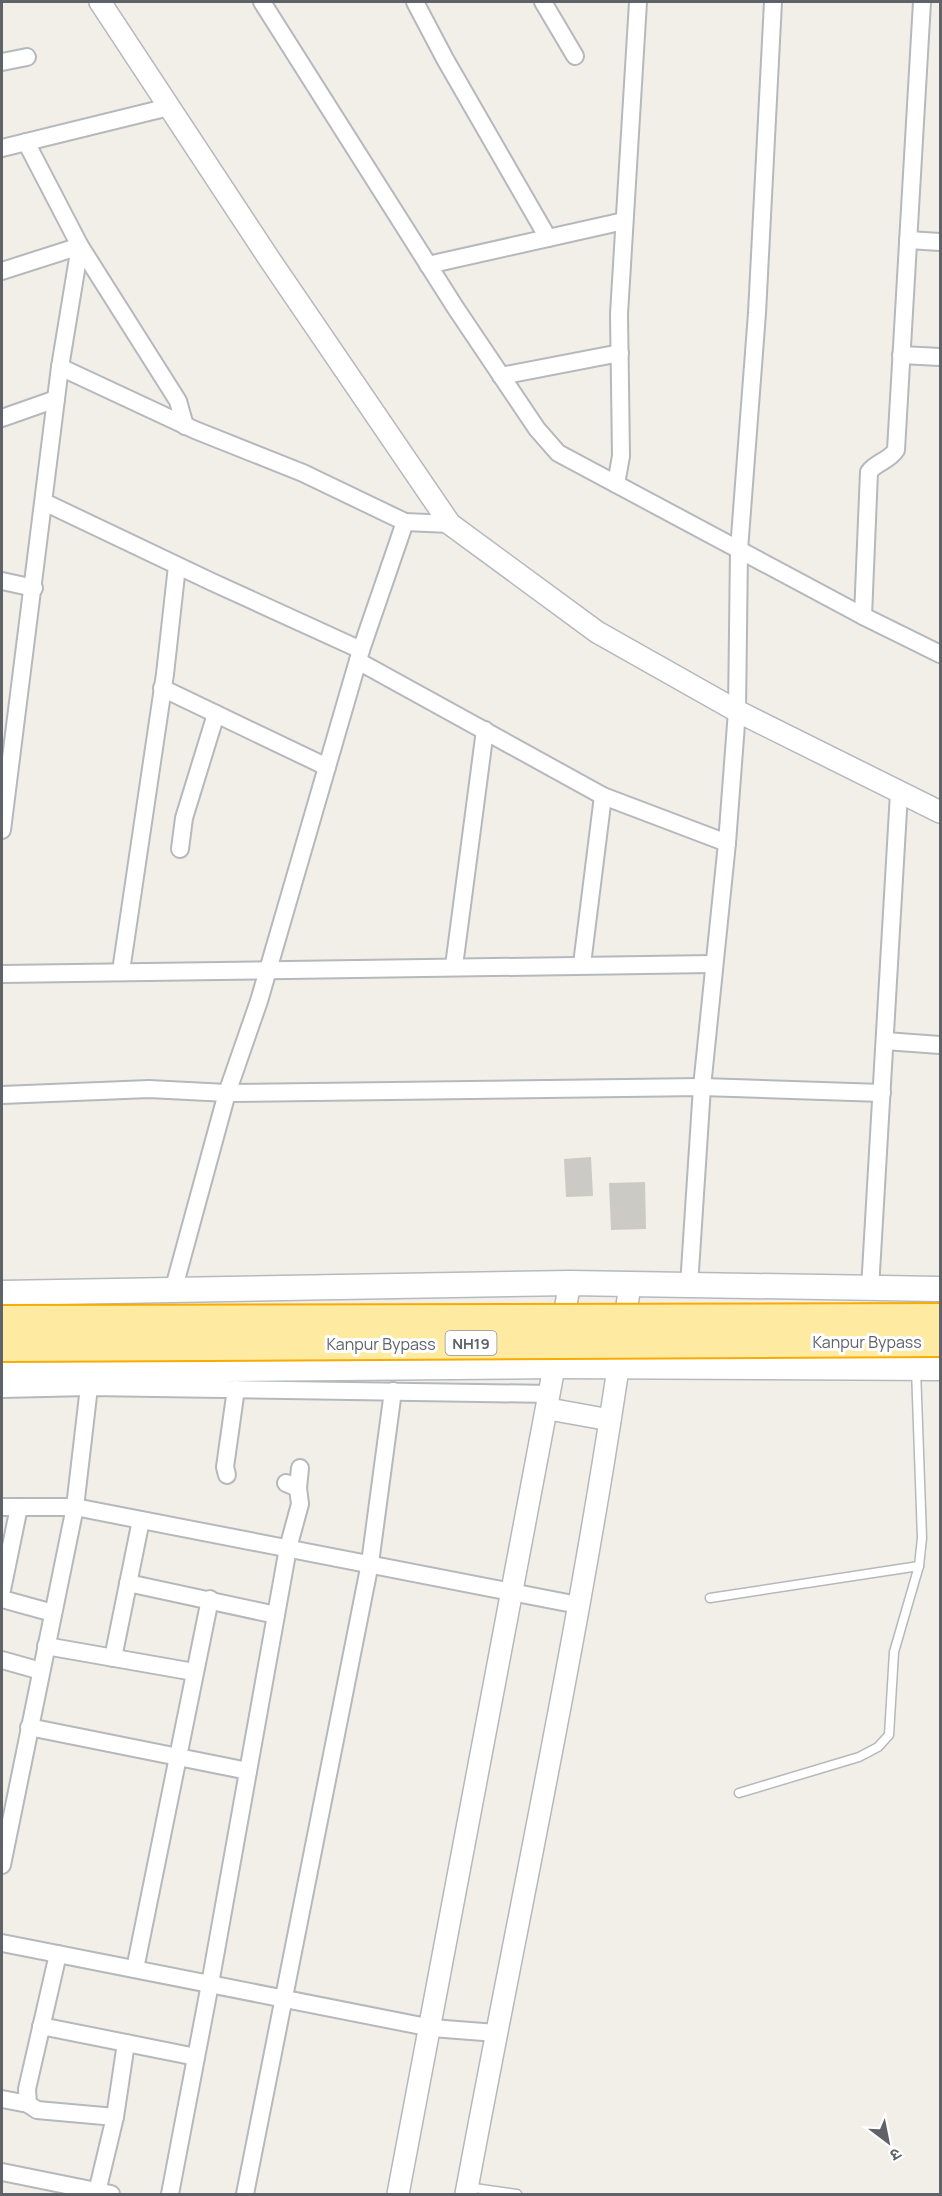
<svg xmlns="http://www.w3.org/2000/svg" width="942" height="2196" viewBox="0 0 942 2196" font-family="Manrope,'Noto Sans Devanagari',sans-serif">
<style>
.building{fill:#cccac5}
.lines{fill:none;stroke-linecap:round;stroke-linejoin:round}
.service-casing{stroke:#b5b8bc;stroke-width:11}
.minor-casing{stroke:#b5b8bc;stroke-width:20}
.tertiary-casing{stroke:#b5b8bc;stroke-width:24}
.secondary-casing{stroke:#b6babf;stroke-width:27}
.service{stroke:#fff;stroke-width:8}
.minor{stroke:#fff;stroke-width:16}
.tertiary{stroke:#fff;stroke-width:21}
.secondary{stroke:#fff;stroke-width:24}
.trunk-bridge-casing{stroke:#f9ab00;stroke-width:32;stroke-linecap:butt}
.trunk-bridge{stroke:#feeaa1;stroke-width:28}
.labels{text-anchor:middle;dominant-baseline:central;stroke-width:6;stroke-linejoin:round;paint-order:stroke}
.shield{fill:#fff;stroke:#8f9295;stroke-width:1.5}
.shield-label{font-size:15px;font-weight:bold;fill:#5f6368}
.street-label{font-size:16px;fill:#5f6368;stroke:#fff}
</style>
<rect width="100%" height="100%" fill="#f1efe8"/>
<g class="building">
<path d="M591,1157l2,39 -27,1 -2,-38z"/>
<path d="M645,1182l1,47 -35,1 -2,-47z"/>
</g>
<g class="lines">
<defs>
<g id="service">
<path d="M710,1598l209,-32"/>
<path d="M739,1793l120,-36 19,-10 11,-12 5,-83 25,-86 3,-28 -6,-169"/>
<path d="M467,2187l50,7"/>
</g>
<g id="minor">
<path d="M262,2l193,305 82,122 21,24 305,163 77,38"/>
<path d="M415,2l30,57 103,179"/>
<path d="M543,2l32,54"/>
<path d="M2,62l25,-5"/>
<path d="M26,142l54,104 98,155 7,25"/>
<path d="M2,148l167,-41"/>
<path d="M908,240l32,2"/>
<path d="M428,265l196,-44"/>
<path d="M2,271l78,-25 -20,121 -58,463"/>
<path d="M901,355l39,2"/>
<path d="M60,367l135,63 108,43 102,49 45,2"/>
<path d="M501,376l119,-23"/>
<path d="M2,418l54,-19"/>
<path d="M616,484l5,-28 -2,-142 19,-312"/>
<path d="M44,502l168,80 149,68"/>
<path d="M2,581l32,7"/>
<path d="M863,616l6,-144c7,-10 20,-11 27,-22l26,-448"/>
<path d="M358,661l245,135 124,47"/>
<path d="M162,688l165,79"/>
<path d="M180,849l4,-31 32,-104"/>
<path d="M582,964l21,-168"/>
<path d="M454,966l31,-236"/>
<path d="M121,971l44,-297 12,-108"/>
<path d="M2,974l711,-10"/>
<path d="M885,1041l55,4"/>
<path d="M2,1095l147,-6 78,4 475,-6 180,6"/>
<path d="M689,1286l13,-199 25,-244 10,-132 2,-161 18,-237 16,-311"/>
<path d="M870,1289l29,-496"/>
<path d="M173,1291l54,-198 32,-92 102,-351 44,-128"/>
<path d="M2,1389l87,-2 462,7"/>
<path d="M227,1475l-2,-8 11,-78"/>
<path d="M298,1488l2,-20"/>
<path d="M2,1507h73l503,98"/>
<path d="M128,1583l148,32"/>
<path d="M2,1590l17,-83"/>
<path d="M2,1599l51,14"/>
<path d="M46,1646l148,26"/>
<path d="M113,1658l28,-138"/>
<path d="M2,1660l39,11"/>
<path d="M29,1727l219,44"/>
<path d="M2,1865l73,-358 14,-120"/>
<path d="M2,1943l430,85 64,5"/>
<path d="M58,1954l-31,135 1,15 9,6 78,7"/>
<path d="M135,1969l75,-370"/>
<path d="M41,2026l155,31"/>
<path d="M2,2099l26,5"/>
<path d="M2,2172l109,22"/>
<path d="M97,2192l18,-75 11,-74"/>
<path d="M170,2194l40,-210 78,-436 12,-44 -2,-16 -12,-5"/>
<path d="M245,2194l125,-631 23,-172"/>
</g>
<g id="tertiary">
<path d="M100,2l170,258 180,264 147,108 140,79 203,101"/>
<path d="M549,1409l61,11"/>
<path d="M398,2194l172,-911"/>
<path d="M466,2194c56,-302 123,-604 164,-910"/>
</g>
<g id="secondary">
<path d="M2,1293l568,-10 370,6"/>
<path d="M2,1371l554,-5 384,2"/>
</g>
</defs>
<use href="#service" class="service-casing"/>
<use href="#minor" class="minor-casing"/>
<use href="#tertiary" class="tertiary-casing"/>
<use href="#secondary" class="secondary-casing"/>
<use href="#service" class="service"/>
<use href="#minor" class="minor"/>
<use href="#tertiary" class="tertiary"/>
<use href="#secondary" class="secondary"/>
<defs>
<g id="trunk-bridge">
<path d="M2,1320l938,-2"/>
<path d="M2,1347l938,-5"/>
</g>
</defs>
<use href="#trunk-bridge" class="trunk-bridge-casing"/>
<use href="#trunk-bridge" class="trunk-bridge"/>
</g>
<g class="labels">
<rect class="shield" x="445.5" y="1331" width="51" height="24" rx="4.5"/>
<g class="shield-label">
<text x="471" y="1343">NH19</text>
</g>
<g class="street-label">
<text x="867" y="1342">Kanpur Bypass</text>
<text x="381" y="1344">Kanpur Bypass</text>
</g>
</g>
<rect width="942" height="2196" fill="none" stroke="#5f6368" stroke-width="6"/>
<g transform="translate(888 2142) rotate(148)" stroke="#ffffff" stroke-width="4.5" paint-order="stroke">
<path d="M0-4.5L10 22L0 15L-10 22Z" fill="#5f6368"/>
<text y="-9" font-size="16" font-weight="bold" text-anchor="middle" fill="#5f6368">उ</text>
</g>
</svg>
